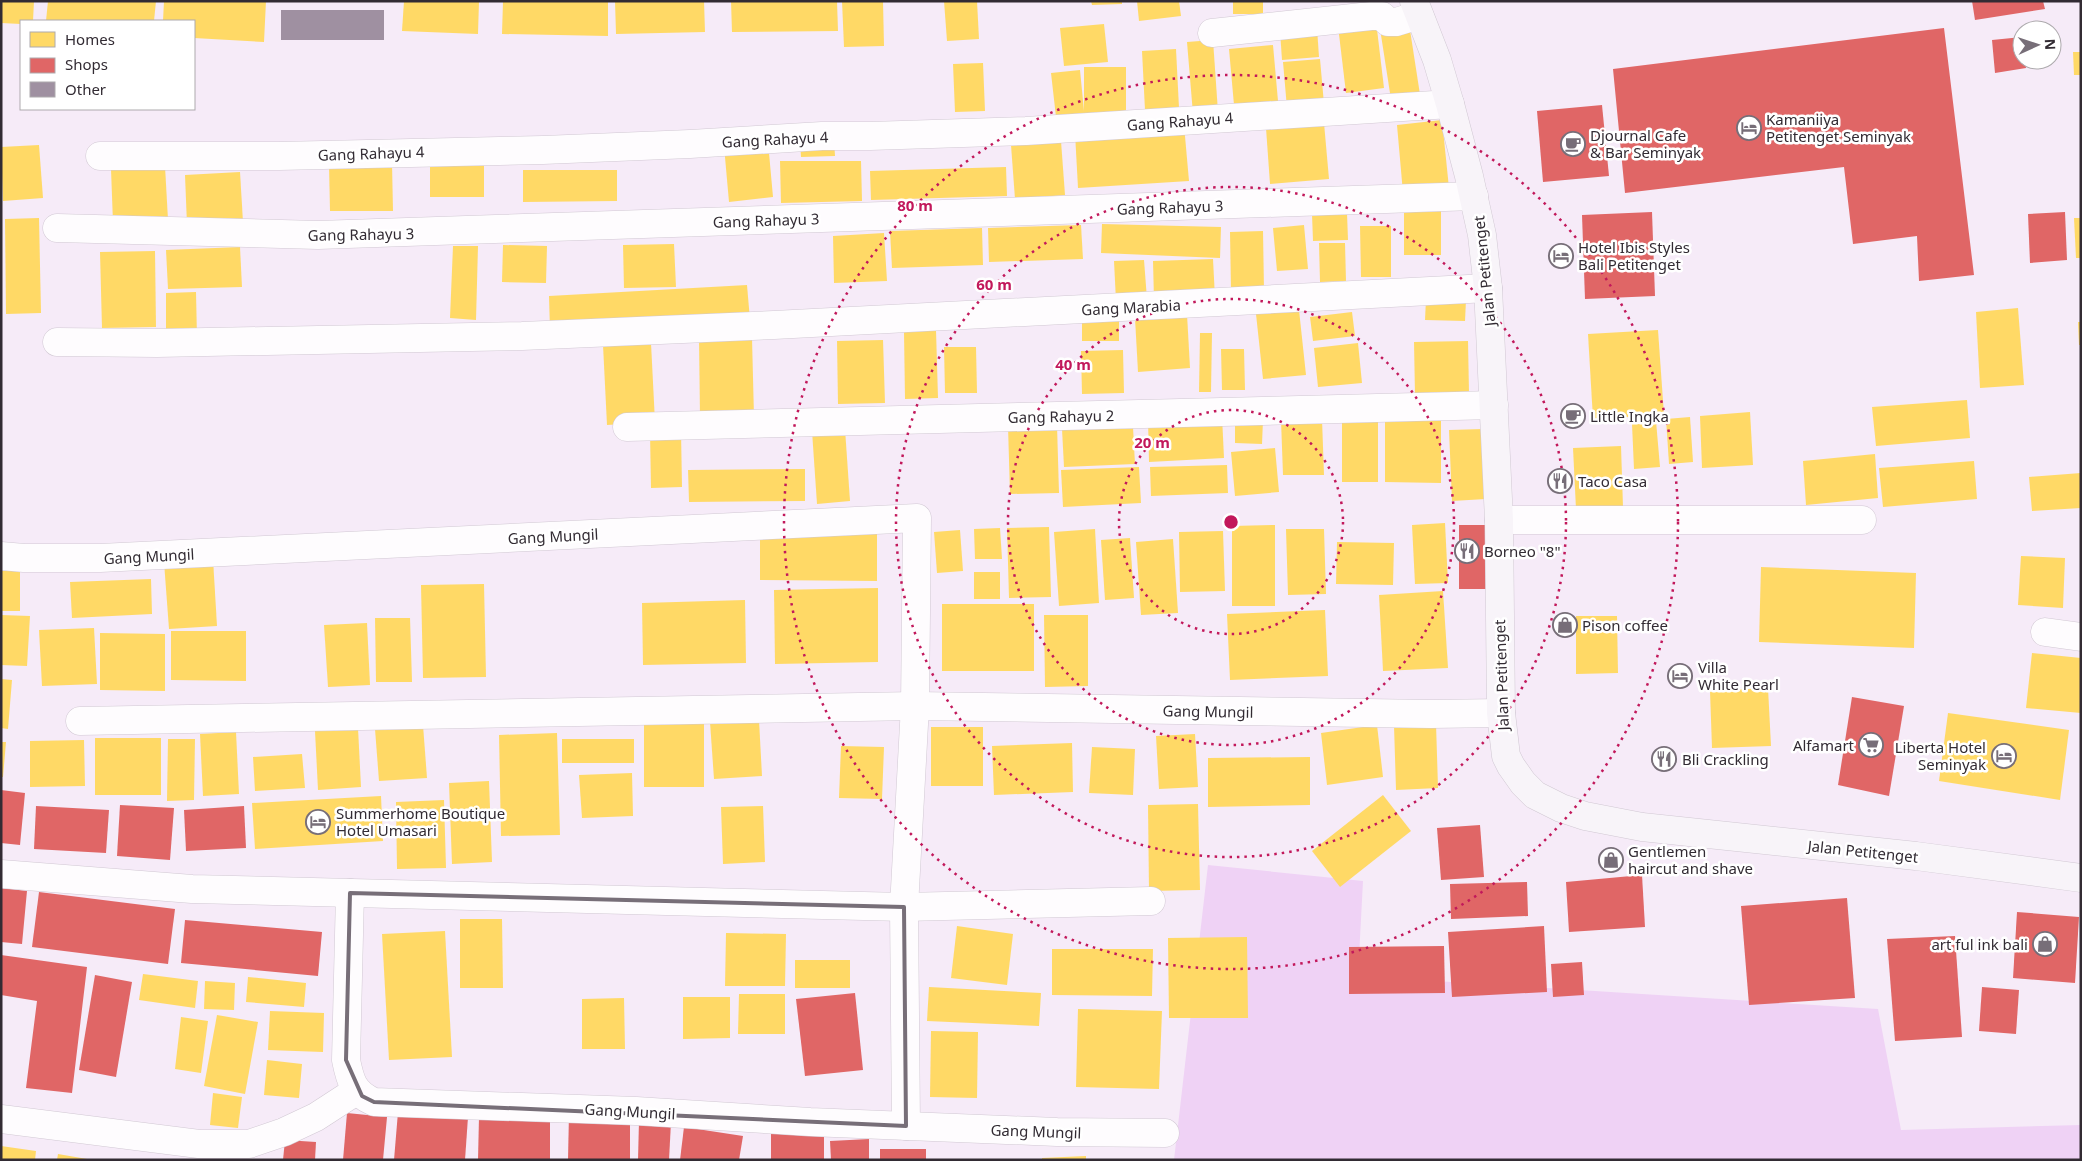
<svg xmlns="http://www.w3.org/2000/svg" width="2082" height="1161" viewBox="0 0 2082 1161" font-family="'Noto Sans',sans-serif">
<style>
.green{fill:#efd2f5}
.homes{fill:#ffd966}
.shops{fill:#e06666}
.building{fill:#9f90a1}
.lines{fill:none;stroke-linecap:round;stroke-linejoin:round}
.minor-casing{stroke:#d1c8d3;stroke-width:29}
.secondary-casing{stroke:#d1c8d3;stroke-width:29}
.minor{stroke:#fefcfe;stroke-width:28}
.secondary{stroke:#f8f4f9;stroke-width:28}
.marked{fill:none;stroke:#776e78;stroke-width:4;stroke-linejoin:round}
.ring{fill:none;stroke:#c2185b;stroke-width:2.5;stroke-dasharray:2.5 5}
.labels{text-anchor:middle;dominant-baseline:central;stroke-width:5;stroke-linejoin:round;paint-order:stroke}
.poi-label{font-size:15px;fill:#322b33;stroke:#fff;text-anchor:start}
.street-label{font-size:15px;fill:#322b33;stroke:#fff}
.centre{fill:#c2185b;stroke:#fff;stroke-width:2.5}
.ring-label{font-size:15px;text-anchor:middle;font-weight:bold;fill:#c2185b;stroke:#fff;stroke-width:5;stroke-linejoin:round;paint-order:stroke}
</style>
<rect width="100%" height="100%" fill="#f6ebf8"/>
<path class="green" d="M1208,865l155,16 -5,95 520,33 23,121 180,-5v35h-907z"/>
<g class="homes">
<path d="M1,1h33l-1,20h-12v3l-20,-1z"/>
<path d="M48,1h108l-2,20h-108z"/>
<path d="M164,1h102l-2,41 -70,-4v-17h-31z"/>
<path d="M404,1h75l-1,33 -76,-3z"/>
<path d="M503,1h105v35l-106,-2z"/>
<path d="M615,1h89l1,31 -89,2z"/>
<path d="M731,1h106l1,30 -106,1z"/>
<path d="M842,1h41l1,45 -40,1z"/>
<path d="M944,1h33l2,38 -32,2z"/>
<path d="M1091,1h31v3l-30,1z"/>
<path d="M1137,1h42l2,15 -42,5z"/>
<rect x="1233" y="1" width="30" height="13"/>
<path d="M1376,21l8,67 -38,5 -8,-67z"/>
<path d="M1104,24l4,38 -44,4 -4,-38z"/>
<path d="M1317,28l2,29 -37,3 -2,-29z"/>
<path d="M1410,30l11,71 -29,5 -11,-71z"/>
<path d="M1213,40l5,72 -25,2 -6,-72z"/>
<path d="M1273,45l5,56 -44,4 -5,-56z"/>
<path d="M1176,49l3,59 -34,2 -3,-59z"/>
<path d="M2073,52h8v23h-7z"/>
<path d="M1320,59l4,45 -37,4 -4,-46z"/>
<path d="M983,63l2,48 -30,1 -2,-48z"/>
<path d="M1084,67h42v46h-42l-28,4 -5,-44 29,-3 4,41z"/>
<path d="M1442,120l7,68 -46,5 -6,-68z"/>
<path d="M1324,123l5,56 -59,5 -4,-56z"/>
<path d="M1184,125l5,56 -111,7 -3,-55z"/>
<path d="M834,139l1,17 -34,1 -1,-17z"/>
<path d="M1061,141l4,54 -50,4 -4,-54z"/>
<path d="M768,142l5,55 -44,5 -5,-56z"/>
<path d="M39,145l4,53 -40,3 -2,-54z"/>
<rect x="430" y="158" width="54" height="39"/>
<path d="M780,161h81l1,40 -81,2z"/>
<path d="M392,163l1,48h-63l-1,-47z"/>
<path d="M165,166l3,54 -55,3 -2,-54z"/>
<path d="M1006,167l1,29 -136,4 -1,-29z"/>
<path d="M523,170h94v31l-94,1z"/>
<path d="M240,172l3,50 -56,3 -2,-50z"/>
<rect x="1404" y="211" width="37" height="44"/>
<path d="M1347,213l1,27 -35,1 -1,-27z"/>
<path d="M39,218l2,95 -35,1 -1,-95z"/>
<path d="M2074,218h7v40h-5z"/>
<path d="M1102,224l119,3 -1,31 -119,-5z"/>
<path d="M1081,225l2,34 -94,3 -1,-34z"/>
<path d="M1304,225l4,44 -31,2 -4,-43z"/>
<path d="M1360,226h31v51h-30z"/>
<path d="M982,228l1,37 -91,3 -2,-37z"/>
<path d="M1263,231l1,59h-33l-1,-58z"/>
<path d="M884,233l3,48 -53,2 -1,-47z"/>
<path d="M1319,243h26l1,38 -26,1z"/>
<path d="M674,244l2,43 -52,1 -1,-43z"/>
<path d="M503,245l44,1 -1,37 -44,-1z"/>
<path d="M453,246h25l-2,74 -26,-2z"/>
<path d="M240,247l2,40 -74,2 -2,-39z"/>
<path d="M155,251l1,76 -54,1 -2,-76z"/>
<path d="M1213,259l2,39 -61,2 -1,-39z"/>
<path d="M1144,260l3,39 -31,2 -2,-40z"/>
<path d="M747,285l3,35 -200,11 -1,-35z"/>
<path d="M196,292l1,46h-31v-45z"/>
<path d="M1426,299l40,1 -1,21 -40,-1z"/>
<path d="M2018,308l6,77 -44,3 -4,-76z"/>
<path d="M1299,310l7,65 -43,4 -7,-65z"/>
<path d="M1352,312l3,24 -42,5 -3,-24z"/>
<rect x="1082" y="314" width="37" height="27"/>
<path d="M1187,314l3,54 -52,4 -3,-54z"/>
<path d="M2078,322h3v23h-2z"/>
<path d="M936,330l2,68 -33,1 -1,-67z"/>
<path d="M1658,330l6,85 -71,4 -5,-85z"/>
<path d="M1200,333h12l-1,59h-12z"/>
<path d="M699,338h53l2,79h-54z"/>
<path d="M883,340l2,63 -47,1 -1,-63z"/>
<path d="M1468,341l1,52 -54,2 -1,-53z"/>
<path d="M651,343l4,79 -48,3 -4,-80z"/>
<path d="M1358,343l4,40 -44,4 -4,-39z"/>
<path d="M944,347h32l1,46h-32z"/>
<path d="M1221,349h23l1,41h-23z"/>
<path d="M1123,350l1,43 -42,1 -1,-43z"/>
<path d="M1967,400l3,38 -94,8 -4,-39z"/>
<path d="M1750,412l3,53 -51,3 -2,-52z"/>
<path d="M1222,416l2,42 -75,4 -1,-43z"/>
<path d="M1690,417l3,45 -24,2 -3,-45z"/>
<path d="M1385,418h56v65l-56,-1z"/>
<path d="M1235,419l28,1 -1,24 -27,-1z"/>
<path d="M1322,419l2,56h-41l-2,-55z"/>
<path d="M1342,420l36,1v61h-36z"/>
<path d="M1656,421l4,46 -26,2 -2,-45z"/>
<path d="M1057,425l2,68 -49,1 -2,-68z"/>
<path d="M1133,427l2,37 -71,3 -2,-38z"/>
<path d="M845,429l5,72 -33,3 -5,-73z"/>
<path d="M1483,429l3,70 -34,2 -3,-71z"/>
<path d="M681,431l1,56 -31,1 -1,-56z"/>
<path d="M1621,446l2,61 -47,2 -3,-61z"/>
<path d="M1275,448l4,44 -44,4 -4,-44z"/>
<path d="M1875,454l3,44 -72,7 -3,-44z"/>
<path d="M1974,461l3,38 -94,8 -4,-39z"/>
<path d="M1227,465l1,28 -77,3 -1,-29z"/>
<path d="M1139,467l2,36 -78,4 -2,-37z"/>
<path d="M805,469v32l-116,1 -1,-32z"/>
<path d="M2081,473v35l-49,3 -3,-34z"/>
<path d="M1445,523l3,60 -33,1 -3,-59z"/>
<path d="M1275,525v81h-43v-80z"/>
<path d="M1049,527l2,70 -42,1 -2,-70z"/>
<path d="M1000,528l2,31h-27l-1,-30z"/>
<path d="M1095,529l4,74 -40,3 -5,-74z"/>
<path d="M1286,529h38l2,65 -38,1z"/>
<path d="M960,530l3,41 -26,2 -3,-41z"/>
<path d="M1223,531l2,60 -45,1 -1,-60z"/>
<path d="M760,533l117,1v47l-117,-1z"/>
<path d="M1130,538l4,60 -29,2 -4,-60z"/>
<path d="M1173,539l5,74 -37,2 -5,-73z"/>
<path d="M1337,542l57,1 -1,42 -57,-1z"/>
<path d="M2021,556l44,2 -2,50 -45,-3z"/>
<path d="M213,559l4,67 -48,3 -5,-67z"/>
<path d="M1761,567l155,6 -2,75 -155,-6z"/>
<rect x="1" y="571" width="19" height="40"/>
<rect x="974" y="572" width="26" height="27"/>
<path d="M151,579l1,35 -80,4 -2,-36z"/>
<path d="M484,584l2,93 -63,1 -2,-93z"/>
<path d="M878,588v74l-103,2 -1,-74z"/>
<path d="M1443,591l5,77 -65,3 -4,-76z"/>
<path d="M745,600l1,63 -103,2 -1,-62z"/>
<rect x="942" y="604" width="92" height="67"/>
<path d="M1325,610l3,66 -98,4 -3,-66z"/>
<path d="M1,615l29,1 -3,50 -26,-1z"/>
<path d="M1044,615h44v71l-43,1z"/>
<path d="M1576,616h41l1,57 -42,1z"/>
<path d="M375,618h35l2,64h-36z"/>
<path d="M367,623l3,62 -42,2 -4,-62z"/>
<path d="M94,628l3,56 -55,2 -3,-56z"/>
<path d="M171,631h75v50l-75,-1z"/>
<path d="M100,633l65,1v57l-65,-1z"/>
<path d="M2032,653l49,5v55l-55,-5z"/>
<path d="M1,679l11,1 -4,49 -7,-1z"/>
<path d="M1768,688l3,58 -59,2 -2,-57z"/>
<path d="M1948,713l121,17 -9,70 -121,-19z"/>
<rect x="644" y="717" width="60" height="70"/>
<path d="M759,720l3,56 -48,3 -4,-57z"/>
<path d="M1436,724l2,64 -42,2 -2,-64z"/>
<path d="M423,725l4,53 -48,3 -4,-52z"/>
<path d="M1377,725l6,52 -56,8 -6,-52z"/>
<rect x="931" y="727" width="52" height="59"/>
<path d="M358,728l3,59 -43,3 -3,-59z"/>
<path d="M236,732l3,62 -36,2 -3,-62z"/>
<path d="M557,733l3,102 -59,1 -2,-101z"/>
<path d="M1195,734l3,53 -39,2 -3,-53z"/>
<rect x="95" y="738" width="66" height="57"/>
<path d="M168,739h27l-1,61 -27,1z"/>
<rect x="562" y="739" width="72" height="24"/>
<path d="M84,740l1,46 -55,1v-46z"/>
<path d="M1,742h5l-3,35h-2z"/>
<path d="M1072,743l1,49 -79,3 -2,-49z"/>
<path d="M841,746l43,1 -2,52 -43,-1z"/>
<path d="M1092,747l43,2 -2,46 -44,-2z"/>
<path d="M302,754l3,34 -50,3 -2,-34z"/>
<path d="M1310,757v48l-102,2v-49z"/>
<path d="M632,773l1,43 -51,2 -3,-43z"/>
<path d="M489,781l3,81 -40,2 -3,-81z"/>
<path d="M1383,795l28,36 -71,56 -28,-36z"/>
<path d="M381,796l2,45 -128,8 -3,-46z"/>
<path d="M444,800l2,68 -49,1 -1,-67z"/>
<path d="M1198,804l2,86 -51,1 -1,-86z"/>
<path d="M763,806l2,56 -42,2 -2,-57z"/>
<path d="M460,919h42l1,69h-43z"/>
<path d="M957,926l56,8 -6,51 -56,-7z"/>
<path d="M445,931l7,126 -63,3 -7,-126z"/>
<path d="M726,933l60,1 -1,52h-60z"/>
<path d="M1247,937l1,81h-79l-1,-80z"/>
<path d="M1052,949h101l-1,47 -100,-1z"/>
<rect x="795" y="960" width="55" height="28"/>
<path d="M143,974l55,7 -3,27 -56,-8z"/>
<path d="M248,977l58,6 -2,24 -58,-5z"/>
<path d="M205,981l30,2 -1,27 -30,-1z"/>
<path d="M929,987l112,6 -2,33 -112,-5z"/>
<path d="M739,994h46v40h-47z"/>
<path d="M683,997h47v41l-47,1z"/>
<path d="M624,998l1,51h-43v-50z"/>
<path d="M1078,1009l84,2 -3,78 -83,-2z"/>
<path d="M270,1011l54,2 -1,39 -55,-2z"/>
<path d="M217,1015l41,7 -13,72 -41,-8z"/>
<path d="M181,1017l27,4 -7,52 -26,-4z"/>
<path d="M931,1031l47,1 -1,66 -47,-1z"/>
<path d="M267,1060l35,4 -3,34 -35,-3z"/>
<path d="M213,1093l29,4 -4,31 -28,-3z"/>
<path d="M1,1146l35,5 -1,9h-34z"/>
<path d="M58,1154l29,5v1h-30z"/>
<path d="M1086,1156v4h-44v-2z"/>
</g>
<g class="shops">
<path d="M1972,1h71l2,8 -70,11z"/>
<path d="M1944,28l30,247 -55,6 -2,-45 -64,8 -9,-77 -219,26 -12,-124z"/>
<path d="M2022,37v23h3l1,8 -31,5 -3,-33z"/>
<path d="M1602,105l7,71 -66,6 -6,-71z"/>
<path d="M1652,212l3,84 -70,3 -3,-84z"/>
<path d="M2065,212l2,48 -37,3 -2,-49z"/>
<path d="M1459,525h35l-1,64h-34z"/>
<path d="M1852,697l52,9 -15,90 -51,-11z"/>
<path d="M1,790l24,3 -5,52 -19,-2z"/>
<path d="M120,805l54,3 -4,52 -53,-4z"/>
<path d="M36,806l73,4 -3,43 -72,-4z"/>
<path d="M244,806l2,42 -60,3 -2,-41z"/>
<path d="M1480,825l4,52 -43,3 -4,-52z"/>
<path d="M1642,875l3,52 -76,5 -3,-50z"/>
<path d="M1527,882l1,34 -77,3 -1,-35z"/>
<path d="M1,888l26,3 -5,53 -21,-2z"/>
<path d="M39,892l136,17 -7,55 -136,-17z"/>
<path d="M1847,898l8,100 -106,7 -8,-99z"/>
<path d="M2017,912l62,5 -4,66 -62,-5z"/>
<path d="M185,920l137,12 -4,44 -137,-13z"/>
<path d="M1544,926l3,66 -95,5 -4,-65z"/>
<path d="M1955,936l7,101 -67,4 -8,-102z"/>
<path d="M1444,946l1,47 -96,1v-47z"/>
<path d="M1,955l86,12 -15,126 -46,-5 11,-87 -36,-6z"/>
<path d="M1582,962l2,33 -31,2 -2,-33z"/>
<path d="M95,975l37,7 -16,95 -37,-7z"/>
<path d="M1982,987l37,3 -3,44 -37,-3z"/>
<path d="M855,993l8,77 -58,6 -9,-77z"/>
<path d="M398,1112l70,5 -3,43h-71z"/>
<path d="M347,1113l40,4 -4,43h-40z"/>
<path d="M569,1113l61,1v46h-62z"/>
<path d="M479,1117l71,2v41h-72z"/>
<path d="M639,1121l32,1 -2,38h-31z"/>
<path d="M684,1127l59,9 -4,24h-59z"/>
<rect x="771" y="1133" width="53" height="27"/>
<path d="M869,1139v21h-38l-1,-19z"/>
<path d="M285,1140l31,2 -1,18h-32z"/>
<rect x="880" y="1149" width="46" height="11"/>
</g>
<rect class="building" x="281" y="10" width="103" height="30"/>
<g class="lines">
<defs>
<g id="minor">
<path d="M1212,33l159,-17h11l6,6h8l23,-7"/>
<path d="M100,156h179l264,-6 147,-6 132,-8h48l156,-5 424,-27"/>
<path d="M57,228l261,7 1156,-39"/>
<path d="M57,342l100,1 365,-7 252,-11 714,-37"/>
<path d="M627,427l867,-22"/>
<path d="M1499,520h363"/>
<path d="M1,556l23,2h76l817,-40 -2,188 -11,201 2,219"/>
<path d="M2045,632l36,5"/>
<path d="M80,721l835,-15 516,8 70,-1"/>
<path d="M1,874l191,15 712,18 247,-6"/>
<path d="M350,893l-4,167c4,20 7,33 28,42l262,9 174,11 247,10 108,1"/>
<path d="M1,1119l198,25h50l35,-12 32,-15 40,-26"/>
</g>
<path id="secondary" d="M1414,1l23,59 13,44 19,72 13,59 6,53 11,232 2,193 5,43 5,10 12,17 12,12 26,13 24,8 57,11 274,29 165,22"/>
</defs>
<use href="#minor" class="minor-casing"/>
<use href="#secondary" class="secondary-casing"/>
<use href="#minor" class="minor"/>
<use href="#secondary" class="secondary"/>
</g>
<path class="marked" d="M350,893l554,14 2,219 -532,-24 -12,-6 -16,-36z"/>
<g class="ring">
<circle cx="1231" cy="522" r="112"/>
<circle cx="1231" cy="522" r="223"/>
<circle cx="1231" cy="522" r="335"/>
<circle cx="1231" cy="522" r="447"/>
</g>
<defs>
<symbol id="hotel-ring" viewBox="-11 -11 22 22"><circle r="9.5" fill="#fff" stroke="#776e78" stroke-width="1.5"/><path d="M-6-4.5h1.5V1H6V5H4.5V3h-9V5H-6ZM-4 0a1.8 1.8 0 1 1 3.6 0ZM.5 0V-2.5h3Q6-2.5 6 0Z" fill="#776e78"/></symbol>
<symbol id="cafe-ring" viewBox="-11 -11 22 22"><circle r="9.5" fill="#fff" stroke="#776e78" stroke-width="1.5"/><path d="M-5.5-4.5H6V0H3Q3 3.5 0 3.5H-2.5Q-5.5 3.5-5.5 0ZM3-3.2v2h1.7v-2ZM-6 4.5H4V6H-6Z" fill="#776e78"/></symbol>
<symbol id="restaurant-ring" viewBox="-11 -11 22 22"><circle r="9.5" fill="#fff" stroke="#776e78" stroke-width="1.5"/><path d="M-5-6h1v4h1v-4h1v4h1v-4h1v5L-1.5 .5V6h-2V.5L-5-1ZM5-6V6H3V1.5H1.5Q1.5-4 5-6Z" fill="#776e78"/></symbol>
<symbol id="shop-ring" viewBox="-11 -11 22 22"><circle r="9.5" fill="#fff" stroke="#776e78" stroke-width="1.5"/><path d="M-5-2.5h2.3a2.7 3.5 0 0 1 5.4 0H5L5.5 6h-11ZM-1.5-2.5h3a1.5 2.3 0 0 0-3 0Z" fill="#776e78"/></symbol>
<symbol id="supermarket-ring" viewBox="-11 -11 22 22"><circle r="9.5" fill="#fff" stroke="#776e78" stroke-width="1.5"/><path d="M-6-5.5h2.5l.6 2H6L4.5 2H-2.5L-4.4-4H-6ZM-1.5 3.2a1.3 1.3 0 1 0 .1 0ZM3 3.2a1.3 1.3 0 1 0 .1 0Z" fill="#776e78"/></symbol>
</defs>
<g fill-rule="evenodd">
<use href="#hotel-ring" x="1735" y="114" width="28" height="28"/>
<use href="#cafe-ring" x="1559" y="130" width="28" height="28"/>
<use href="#hotel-ring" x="1547" y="242" width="28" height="28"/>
<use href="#cafe-ring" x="1559" y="402" width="28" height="28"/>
<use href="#restaurant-ring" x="1546" y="467" width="28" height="28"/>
<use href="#restaurant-ring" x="1453" y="537" width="28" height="28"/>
<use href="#shop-ring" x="1551" y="611" width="28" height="28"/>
<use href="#hotel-ring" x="1666" y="662" width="28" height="28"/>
<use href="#supermarket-ring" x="1857" y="731" width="28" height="28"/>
<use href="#hotel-ring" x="1990" y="742" width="28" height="28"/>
<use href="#restaurant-ring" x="1650" y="745" width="28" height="28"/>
<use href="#hotel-ring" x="304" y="808" width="28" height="28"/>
<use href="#shop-ring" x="1597" y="846" width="28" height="28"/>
<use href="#shop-ring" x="2031" y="930" width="28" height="28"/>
</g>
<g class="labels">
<g class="poi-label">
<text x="1766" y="119">Kamaniiya<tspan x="1766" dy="17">Petitenget Seminyak</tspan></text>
<text x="1590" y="135">Djournal Cafe<tspan x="1590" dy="17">&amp; Bar Seminyak</tspan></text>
<text x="1578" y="247">Hotel Ibis Styles<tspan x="1578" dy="17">Bali Petitenget</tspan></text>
<text x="1590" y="416">Little Ingka</text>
<text x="1578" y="481">Taco Casa</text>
<text x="1484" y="551">Borneo "8"</text>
<text x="1582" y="625">Pison coffee</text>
<text x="1698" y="667">Villa<tspan x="1698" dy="17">White Pearl</tspan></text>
<text x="1854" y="745" text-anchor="end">Alfamart</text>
<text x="1986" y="747" text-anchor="end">Liberta Hotel<tspan x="1986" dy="17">Seminyak</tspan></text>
<text x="1682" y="759">Bli Crackling</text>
<text x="336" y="813">Summerhome Boutique<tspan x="336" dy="17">Hotel Umasari</tspan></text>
<text x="1628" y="851">Gentlemen<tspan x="1628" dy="17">haircut and shave</tspan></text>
<text x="2028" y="944" text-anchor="end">art ful ink bali</text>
</g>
<g class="street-label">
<text transform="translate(1180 121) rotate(-4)">Gang Rahayu 4</text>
<text transform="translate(775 139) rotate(-3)">Gang Rahayu 4</text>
<text transform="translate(371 153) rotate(-2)">Gang Rahayu 4</text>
<text transform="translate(1170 207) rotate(-2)">Gang Rahayu 3</text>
<text transform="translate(766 220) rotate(-2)">Gang Rahayu 3</text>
<text transform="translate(361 234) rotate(-1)">Gang Rahayu 3</text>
<text transform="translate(1484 271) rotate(-96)">Jalan Petitenget</text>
<text transform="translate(1131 307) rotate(-3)">Gang Marabia</text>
<text transform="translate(1061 416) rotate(-1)">Gang Rahayu 2</text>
<text transform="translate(553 536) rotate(-3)">Gang Mungil</text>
<text transform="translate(149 556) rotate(-3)">Gang Mungil</text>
<text transform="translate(1501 675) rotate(-92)">Jalan Petitenget</text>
<text transform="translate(1208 711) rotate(1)">Gang Mungil</text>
<text transform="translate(1863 851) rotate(6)">Jalan Petitenget</text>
<text transform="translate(630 1111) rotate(3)">Gang Mungil</text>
<text transform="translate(1036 1131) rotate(2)">Gang Mungil</text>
</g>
</g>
<circle cx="1231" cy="522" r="8" class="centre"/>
<g class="ring-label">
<text x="915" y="211">80 m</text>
<text x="994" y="290">60 m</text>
<text x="1073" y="370">40 m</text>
<text x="1152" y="448">20 m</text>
</g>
<rect width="2082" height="1161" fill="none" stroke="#322b33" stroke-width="5"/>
<rect x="20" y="20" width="175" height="90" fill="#ffffff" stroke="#adaaad"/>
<rect x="30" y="32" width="25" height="15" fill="#ffd966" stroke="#adaaad"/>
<text x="65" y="45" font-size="15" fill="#322b33">Homes</text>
<rect x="30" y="58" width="25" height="15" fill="#e06666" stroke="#adaaad"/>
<text x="65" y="70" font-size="15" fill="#322b33">Shops</text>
<rect x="30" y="82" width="25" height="15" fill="#9f90a1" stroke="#adaaad"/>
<text x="65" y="95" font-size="15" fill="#322b33">Other</text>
<g transform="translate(2037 45) rotate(87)"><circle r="24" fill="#ffffff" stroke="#adaaad"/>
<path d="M0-4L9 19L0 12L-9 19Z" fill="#776e78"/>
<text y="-8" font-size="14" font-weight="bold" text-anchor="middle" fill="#322b33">N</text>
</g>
</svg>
